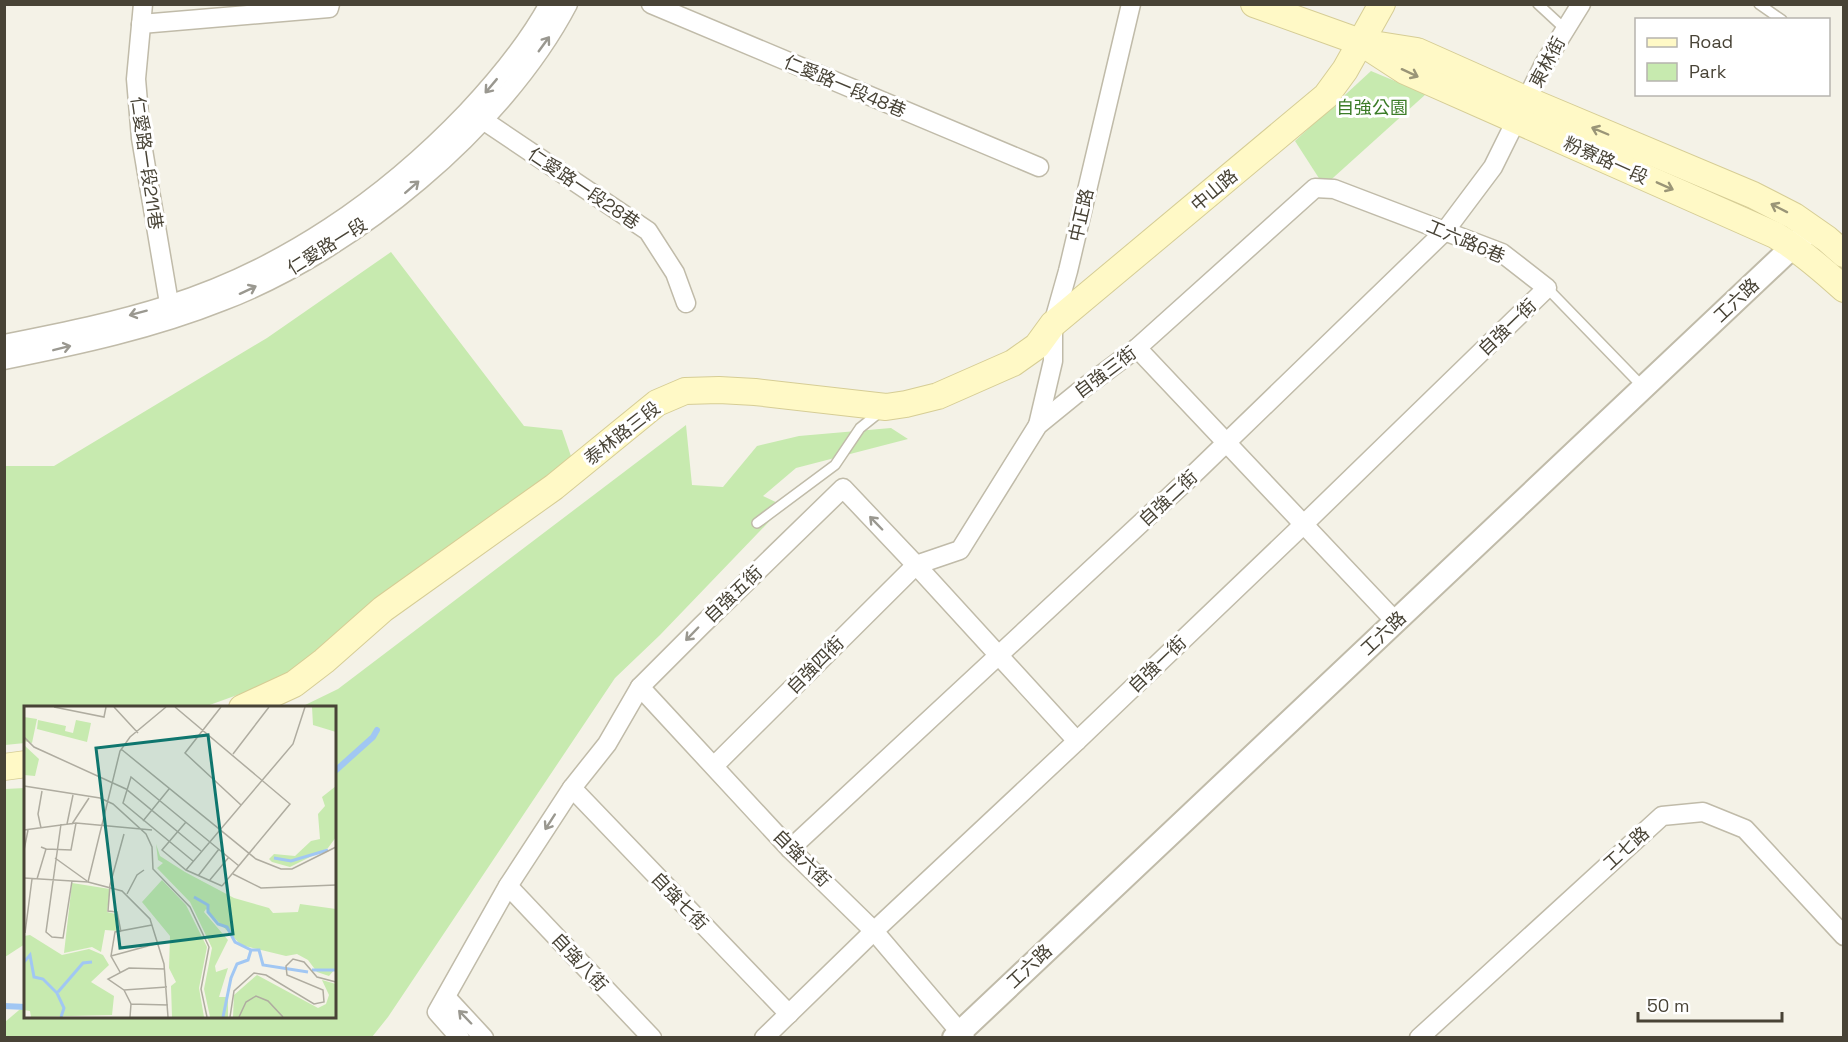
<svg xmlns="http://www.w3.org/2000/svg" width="1848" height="1042" viewBox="0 0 1848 1042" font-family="'Space Grotesk','Noto Sans TC',sans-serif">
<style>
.green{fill:#c7eaaf}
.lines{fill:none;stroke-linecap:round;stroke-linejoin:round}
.stream{stroke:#a1c7f3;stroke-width:6}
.service-casing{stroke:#c0bba9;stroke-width:12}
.minor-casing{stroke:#c0bba9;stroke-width:21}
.tertiary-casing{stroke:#c0bba9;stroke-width:26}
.secondary-casing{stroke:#d6cd95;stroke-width:28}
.service{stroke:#fff;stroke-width:9}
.minor{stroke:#fff;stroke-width:18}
.tertiary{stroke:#fff;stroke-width:22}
.secondary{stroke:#fff9c6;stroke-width:26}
.oneway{stroke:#9a9890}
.oneway2{stroke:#9a9577}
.labels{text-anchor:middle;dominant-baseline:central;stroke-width:6;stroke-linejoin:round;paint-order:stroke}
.street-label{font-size:18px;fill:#484336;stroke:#fff}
.park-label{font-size:18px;fill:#3b7c27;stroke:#fff}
.inset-river{fill:none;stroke:#a1c7f3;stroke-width:3}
.inset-road{fill:none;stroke:#afaca0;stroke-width:1.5}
.view{fill:#0f766e;fill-opacity:0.15;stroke:#0f766e;stroke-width:3}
.inset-edge{fill:none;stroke:#484336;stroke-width:3}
</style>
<rect width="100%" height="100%" fill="#f4f2e7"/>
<g class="green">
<path d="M1371,71l55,23 -102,92 -29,-45z"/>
<path d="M391,252l133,174 38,4 11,32 -124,87 -130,99 -26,27 -89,32 -178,1 -1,35 -20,2v-279h49l213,-128z"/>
<path d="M686,425l6,60 31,2 34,-41 42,-10 92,-8 17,11 -112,29 -33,28 21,10 -124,129 -45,43 -227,339 -16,20 -367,1v-16l20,-17 1,11h308v-308l-33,-1 37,-18z"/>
<path d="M25,788v156l-20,13v-168z"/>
</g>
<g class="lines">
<g class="stream">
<path d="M334,772l39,-35 4,-7"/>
<path d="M4,1006l22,1"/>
</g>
<defs>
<g id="service">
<path d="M1538,4l27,25"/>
<path d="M1759,4l23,16"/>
<path d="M1547,288l96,99"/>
<path d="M757,523l78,-58 25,-37 20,-16"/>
</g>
<g id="minor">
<path d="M143,4l-7,75 5,59 30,177"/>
<path d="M651,4l388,163"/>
<path d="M141,24l188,-16 1,-4"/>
<path d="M483,120l165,111 27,42 11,30"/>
<path d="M4,344c55,-11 111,-22 164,-39 115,-36 216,-106 299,-193 31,-33 60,-68 82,-108"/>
<path d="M1137,348l258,273"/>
<path d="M4,360c75,-15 149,-31 219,-59 130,-50 280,-173 345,-297"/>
<path d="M1038,425l15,-64v-37l15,-53 63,-267"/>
<path d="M640,687l150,162 84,82 91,107"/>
<path d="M714,766l202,-201 44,-15 78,-125 43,-35 56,-42 178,-160 19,1 168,64 45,35 -243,236 -227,217 -203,190 -110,107"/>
<path d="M572,788l217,226"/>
<path d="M790,849l407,-378 248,-240 48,-64 51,-103 37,-60"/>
<path d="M508,886l144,152"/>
<path d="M446,997l38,41"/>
<path d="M460,1038l-23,-26 71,-126 64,-98 35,-44 33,-57 61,-61 142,-138 73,77 161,176"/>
<path d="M1419,1038l243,-222 41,-4 42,17 99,107"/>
</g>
<path id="tertiary" d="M954,1038l850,-802"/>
<g id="secondary">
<path d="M1254,4l106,38 57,9 110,49 226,95 41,21 33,23 17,15"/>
<path d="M1368,47l37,24 370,164c25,15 47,34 69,54"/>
<path d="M242,708l52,-24 30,-23 59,-52 171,-122 103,-84 28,-12 34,-1 36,2 131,15 20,-3 32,-8 75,-33 24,-17 16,-22 273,-228 19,-26 37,-66"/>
<path d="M4,767l22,-3"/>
</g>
</defs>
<use href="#service" class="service-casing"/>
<use href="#minor" class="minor-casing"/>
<use href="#tertiary" class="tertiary-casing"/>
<use href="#secondary" class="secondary-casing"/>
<use href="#service" class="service"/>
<use href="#minor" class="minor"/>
<use href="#tertiary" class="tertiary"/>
<use href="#secondary" class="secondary"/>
</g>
<defs><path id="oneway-shaft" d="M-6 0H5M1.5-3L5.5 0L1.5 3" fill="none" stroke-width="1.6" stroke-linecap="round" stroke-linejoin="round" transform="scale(1.5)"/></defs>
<g class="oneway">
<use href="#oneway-shaft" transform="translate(544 44) rotate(-54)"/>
<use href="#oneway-shaft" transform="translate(491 86) rotate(130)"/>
<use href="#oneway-shaft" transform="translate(412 187) rotate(-41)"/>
<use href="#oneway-shaft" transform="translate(248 290) rotate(-25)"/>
<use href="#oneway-shaft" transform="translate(138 313) rotate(165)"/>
<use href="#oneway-shaft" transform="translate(62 348) rotate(-14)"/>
<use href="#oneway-shaft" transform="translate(876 523) rotate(-134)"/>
<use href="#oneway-shaft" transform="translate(692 634) rotate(134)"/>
<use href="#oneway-shaft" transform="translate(550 822) rotate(123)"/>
<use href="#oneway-shaft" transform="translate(465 1017) rotate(-134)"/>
</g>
<g class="oneway2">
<use href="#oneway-shaft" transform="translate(1410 73) rotate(25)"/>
<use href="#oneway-shaft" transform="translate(1600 131) rotate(-157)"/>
<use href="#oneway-shaft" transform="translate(1665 186) rotate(24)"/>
<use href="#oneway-shaft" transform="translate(1779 208) rotate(-153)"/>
</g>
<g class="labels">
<g class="street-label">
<text transform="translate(1547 62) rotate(-62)">東林街</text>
<text transform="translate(845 86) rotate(23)">仁愛路一段48巷</text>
<text transform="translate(1606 160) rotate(24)">粉寮路一段</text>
<text transform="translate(147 163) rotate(82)">仁愛路一段211巷</text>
<text transform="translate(584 188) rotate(34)">仁愛路一段28巷</text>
<text transform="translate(1214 190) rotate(-40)">中山路</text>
<text transform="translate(1081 215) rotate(-77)">中正路</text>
<text transform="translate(1466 241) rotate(23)">工六路6巷</text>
<text transform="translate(327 246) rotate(-32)">仁愛路一段</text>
<text transform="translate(1736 300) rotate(-43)">工六路</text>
<text transform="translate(1507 327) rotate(-44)">自強一街</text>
<text transform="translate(1105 372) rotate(-37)">自強三街</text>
<text transform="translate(622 433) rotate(-38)">泰林路三段</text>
<text transform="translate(1168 498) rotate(-43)">自強二街</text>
<text transform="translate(733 594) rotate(-44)">自強五街</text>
<text transform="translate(1383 633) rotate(-43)">工六路</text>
<text transform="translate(1157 664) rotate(-44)">自強一街</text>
<text transform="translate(815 665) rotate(-45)">自強四街</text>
<text transform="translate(1626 848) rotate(-42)">工七路</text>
<text transform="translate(802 858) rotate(45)">自強六街</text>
<text transform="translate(680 901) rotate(46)">自強七街</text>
<text transform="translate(580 962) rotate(47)">自強八街</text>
<text transform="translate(1029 966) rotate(-43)">工六路</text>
</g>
<g class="park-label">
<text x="1372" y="107">自強公園</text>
</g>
</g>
<g transform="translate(24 706)">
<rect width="312" height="312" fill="#f4f2e7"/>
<path d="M312,1v25l-23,-7 -1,-18zM0,11l13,2 -5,24 -8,-2zM14,14l28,6 -1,5 8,2 3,-13 15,3 -4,19 -50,-13zM0,39l15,14 -4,17 -11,-1zM312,80v51l-8,11 -38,19 -18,-5 -3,-3 5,-5 21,2 16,-15 9,-2 -2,-25 7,-8 -3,-9zM132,138l4,12 25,16 49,26 35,10 4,5 25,-1 2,-8 36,5v59l-7,8 -12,-4 -9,-12 -11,-6 -11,2 -45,-11 -35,-36 -2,3 24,28 -13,26 1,6 12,-4 -9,29h9v20h-18l-6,-28 8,-41 -22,-46 -33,-34 6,-5 -5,-3zM138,174l24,25 21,42 -8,41 5,29h-32l-1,-31 5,-4 -7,-14 1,-32 -28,-34zM48,177l38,6 -3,23 9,2 3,17 -14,-1 -4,22 -9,-5 -28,6zM6,229l32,20 27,-6 14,6 6,10 -18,17 23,14 -2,19 -81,2 -1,-6 -6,-1v-74zM233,269l61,33 8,-4 3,-9 -7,-15 14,4v33h-103l1,-22z" fill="#c7eaaf"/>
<path class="inset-river" d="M250,152l17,3 37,-11M170,191l14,8v7l10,12 9,3 8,15 16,8M0,256l6,-7 4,22 9,2 14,14 7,15 -3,9M288,264h24M34,286l25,-29 9,-1M199,311l8,-39 6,-14 11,-4 3,-10h8l4,15 45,7"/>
<path class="inset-road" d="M30,1l50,10 2,-10M90,1l24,26M151,1l115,97 -68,82M197,1l-36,46 56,52M0,31l10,10 92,42 75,62M97,43l135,110 25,10h11l44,-22M209,48l36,-47M0,80l76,12 13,6 33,30 6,13 1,22 37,38 19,40 -8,42 6,28M119,115l26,-32M162,116l-24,28 24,20 36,16M37,118l-15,108 6,5 11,1 9,-57M43,118l6,-29M48,118l17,-26M17,122l-3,-14 4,-23M0,124l52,-7 76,7M22,143l25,1 5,-27M0,144l4,-20M31,152l32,23M169,155l-70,-58 8,-26 108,89M162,164l107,-126 12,-37M209,168l28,14 75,-3M174,170l21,-27M0,172l64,4 32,-131 10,-14 36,-30M13,173l9,-30 -5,-2M185,175l20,-24M64,176l34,9 28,28 14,45 4,53M103,188l10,-19 7,-5M97,226l-4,-20 -9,-1 2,-26 14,-51M1,227l7,-54M87,250l48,-13M141,263l-36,-1 -21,11 16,11 43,-3M96,266l-9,-16 4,-24 37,-7M100,284l7,14 -1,13M107,298l37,1M206,311l4,-26 20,-18 12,2 48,29 10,-2 -1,-12 -36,-15 -1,-9 7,-7 11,3 13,15 19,5M215,311l7,-15 10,-6 12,5 15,16"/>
<path class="view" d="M184,29l25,199 -113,14 -24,-200z"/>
<rect width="312" height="312" class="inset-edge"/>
</g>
<rect width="1848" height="1042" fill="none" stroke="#484336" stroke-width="12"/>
<rect x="1635" y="18" width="195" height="78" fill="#ffffff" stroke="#b6b4af" stroke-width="1.5"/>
<rect x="1647" y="38" width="30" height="9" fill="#fff9c6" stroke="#b6b4af" stroke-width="1.5"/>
<text x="1689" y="48" font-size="18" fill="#484336">Road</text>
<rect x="1647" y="63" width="30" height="18" fill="#c7eaaf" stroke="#b6b4af" stroke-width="1.5"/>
<text x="1689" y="78" font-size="18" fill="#484336">Park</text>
<path d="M1638 1012v9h144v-9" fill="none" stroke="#484336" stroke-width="3"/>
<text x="1647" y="1012" font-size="18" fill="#484336" stroke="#ffffff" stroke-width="4.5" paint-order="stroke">50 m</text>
</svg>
